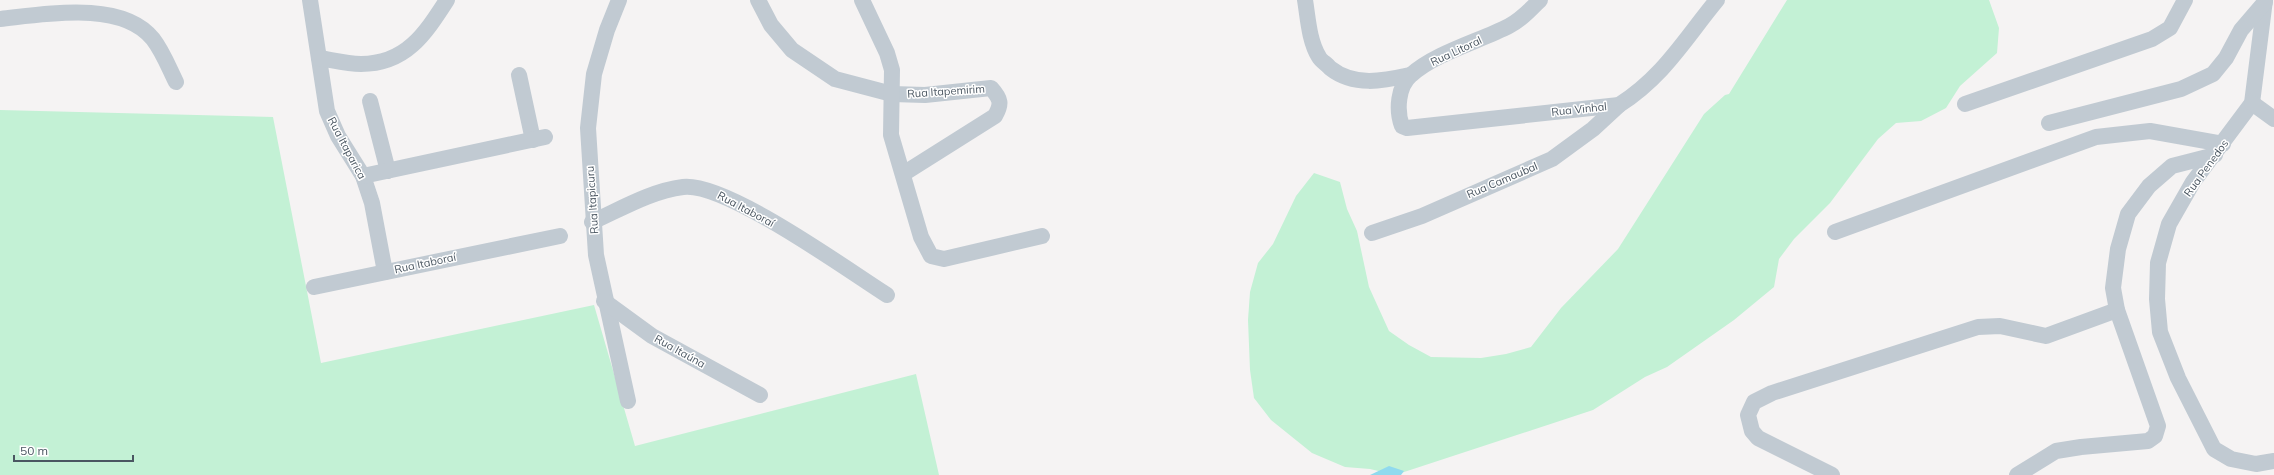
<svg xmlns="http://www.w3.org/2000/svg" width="2274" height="475" viewBox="0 0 2274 475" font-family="Mulish,sans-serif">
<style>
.green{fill:#c3f1d5}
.water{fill:#90daee}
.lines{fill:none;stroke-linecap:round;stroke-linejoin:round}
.minor{stroke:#c1cad2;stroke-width:16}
.labels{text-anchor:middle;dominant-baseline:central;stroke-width:3;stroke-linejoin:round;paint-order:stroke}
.street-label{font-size:11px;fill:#4a5661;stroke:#fff}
</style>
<rect width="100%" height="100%" fill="#f5f3f3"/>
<g class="green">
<path d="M1787,0h202l10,28 -2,25 -37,33 -14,22 -25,13 -25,2 -18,16 -48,64 -36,36 -15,20 -5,28 -40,33 -67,47 -22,10 -52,33 -198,65 -25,-6 -25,-2 -33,-14 -41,-33 -17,-22 -4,-28 -2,-50 2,-28 8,-29 15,-19 23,-48 18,-23 26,9 7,27 10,22 12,56 20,44 20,14 22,12 50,1 25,-4 25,-7 30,-39 57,-59 86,-135 21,-19 4,-1z"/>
<path d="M0,110l273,7 48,246 273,-58 41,141 281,-72 23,101h-939z"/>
</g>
<path class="water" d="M1389,466l15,5 -3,4h-31z"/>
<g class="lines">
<g class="minor">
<path d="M310,0l17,111 11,25 25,40 9,27 13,69"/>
<path d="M619,0l-12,30 -13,44 -6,54 8,127 32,146"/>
<path d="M758,0l13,25 21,25 43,29 57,15 33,1 66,-7c10,11 11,16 4,28l-92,58"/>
<path d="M862,0l25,53 5,17 -1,65 30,102 10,19 13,3 98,-23"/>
<path d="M1305,0c3,18 4,41 14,57 2,4 8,7 11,11 24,19 53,13 80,7"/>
<path d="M1540,0c-10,10 -18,19 -31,26 -29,15 -74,27 -98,49 -13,11 -15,35 -9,51l5,2 212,-23c45,-29 65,-65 98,-105"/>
<path d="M2265,0l-13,103 -59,79 -24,42 -11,39 -1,36 3,33 18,46 36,71 17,10 25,5 18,-3"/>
<path d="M0,19c46,-5 122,-19 153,20 10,13 16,29 23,43"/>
<path d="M319,58c13,2 28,6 42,6 45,0 64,-30 86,-64"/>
<path d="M519,75l14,65"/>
<path d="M370,101l18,70"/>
<path d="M2252,103l22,16"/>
<path d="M1965,104l187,-65 18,-11 15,-28"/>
<path d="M2049,123l132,-34 32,-15 13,-16 15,-28 24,-28"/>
<path d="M363,176l182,-39"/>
<path d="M592,222c29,-13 59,-31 91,-35 43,-5 163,82 204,108"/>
<path d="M1835,232l261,-95 54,-6 73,13"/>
<path d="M1372,233l50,-17 130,-57 41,-30 26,-24"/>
<path d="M314,287l246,-51"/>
<path d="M604,301l48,35 108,59"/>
<path d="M1832,475l-74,-37 -6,-7 -4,-16 6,-13 18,-9 206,-66 22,-1 46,10 71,-26"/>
<path d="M2017,475l39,-24 25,-4 67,-6 7,-5 3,-10 -41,-116 -4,-22 5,-39 10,-35 21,-28 23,-20 43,-11"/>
</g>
</g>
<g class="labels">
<g class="street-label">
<text transform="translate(1456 51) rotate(-25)">Rua Litoral</text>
<text transform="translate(946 91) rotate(-4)">Rua Itapemirim</text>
<text transform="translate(1579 109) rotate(-6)">Rua Vinhal</text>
<text transform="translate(347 148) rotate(62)">Rua Itaparica</text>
<text transform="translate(2206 168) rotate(-54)">Rua Penedos</text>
<text transform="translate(1502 180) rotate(-23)">Rua Camaubal</text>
<text transform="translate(592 200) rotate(-94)">Rua Itapicuru</text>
<text transform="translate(746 209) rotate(28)">Rua Itaboraí</text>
<text transform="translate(425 263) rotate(-12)">Rua Itaboraí</text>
<text transform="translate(680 351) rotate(29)">Rua Itaúna</text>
</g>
</g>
<path d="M14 455v6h119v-6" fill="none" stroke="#4a5661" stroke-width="2"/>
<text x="20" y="455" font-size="12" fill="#4a5661" stroke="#ffffff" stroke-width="3" paint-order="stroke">50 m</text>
</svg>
